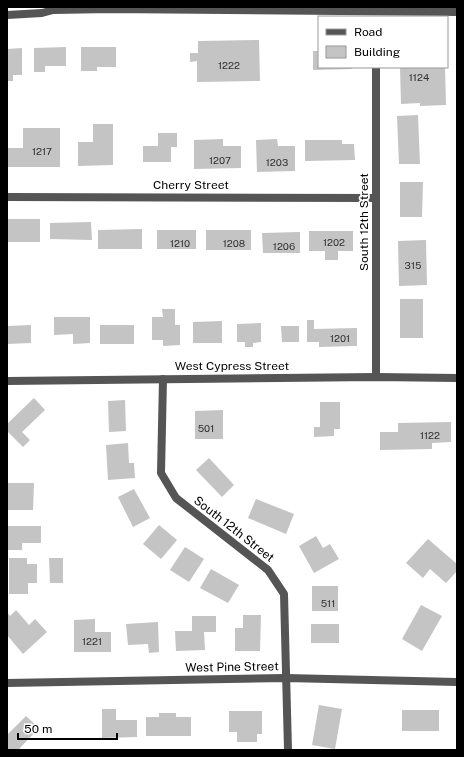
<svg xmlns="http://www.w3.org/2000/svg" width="464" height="757" viewBox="0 0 464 757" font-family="'Public Sans',sans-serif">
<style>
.building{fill:#c4c4c4}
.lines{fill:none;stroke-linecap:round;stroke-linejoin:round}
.minor{stroke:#555;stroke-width:8}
.tertiary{stroke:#555;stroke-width:8}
.labels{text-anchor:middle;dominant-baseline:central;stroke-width:3.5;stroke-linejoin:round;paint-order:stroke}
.number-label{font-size:10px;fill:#313131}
.street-label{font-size:12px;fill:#000;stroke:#fff}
</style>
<rect width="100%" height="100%" fill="#fff"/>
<g class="building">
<path d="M259,40l1,41 -63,1v-21l-7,1v-9h8v-12z"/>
<path d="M66,47v19h-21v6h-11v-24z"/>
<path d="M81,47h35v20h-19v4h-16z"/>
<path d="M22,48v27h-9v6h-6v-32z"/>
<path d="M313,51h6v16h33v2l-39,1z"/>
<path d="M400,67h45l1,38 -26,1v-3l-19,1z"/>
<path d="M418,115l2,49h-21l-2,-48z"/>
<path d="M93,124h20v41l-35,1v-24h15z"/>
<path d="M23,128h37v39h-53v-19h16z"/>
<path d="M158,133h19v14h-6v15h-28v-16h15z"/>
<path d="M223,139v7h18v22l-47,1v-29z"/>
<path d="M277,139l1,7h17v25l-38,1 -1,-32z"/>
<path d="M305,140h37v4h12l1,16 -50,1z"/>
<path d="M400,182h23l-1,35h-22z"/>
<rect x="7" y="219" width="33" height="23"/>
<path d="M91,222l1,18 -42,-1v-16z"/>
<path d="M142,229v20h-44v-19z"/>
<rect x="157" y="230" width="39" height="19"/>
<rect x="206" y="230" width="45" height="20"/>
<path d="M309,231h44v20h-15v9h-13v-9h-16z"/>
<path d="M300,232v21h-37l-1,-20z"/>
<path d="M426,240l1,45 -28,1 -1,-45z"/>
<rect x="400" y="299" width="23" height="39"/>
<path d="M162,309h13v16h5v20l-17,1v-6h-11v-23h11z"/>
<path d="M54,317h36v26l-17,1v-10l-19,1z"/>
<path d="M307,320h7v9l43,-1v18l-38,1v-5h-12z"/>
<path d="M222,321v22h-29v-21z"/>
<path d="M261,323v19l-8,1v4h-8v-5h-8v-18z"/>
<path d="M31,325v18l-24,1v-18z"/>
<rect x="100" y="325" width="34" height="19"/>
<path d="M281,326h18v16h-17z"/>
<path d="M34,398l11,12 -23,22 8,8 -7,7 -16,-16v-7z"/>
<path d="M125,400l1,31 -17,1 -1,-31z"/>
<path d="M320,402h20v27h-6v7l-20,1v-10h6z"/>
<path d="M223,410v29h-28v-28z"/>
<path d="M451,422v20l-19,1v6l-52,1v-18h18v-9z"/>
<path d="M128,443l1,20h5l1,15 -27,2 -2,-35z"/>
<path d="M209,458l25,27 -12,12 -26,-27z"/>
<path d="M7,483h27l-1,27h-26z"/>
<path d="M134,489l16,29 -17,9 -15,-30z"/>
<path d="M256,499l38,15 -8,20 -38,-16z"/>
<path d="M159,525l18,15 -16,19 -18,-15z"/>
<path d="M7,526h34v17h-19v7h-15z"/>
<path d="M316,536l7,12 7,-4 9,15 -25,14 -15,-27z"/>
<path d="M428,539l29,25v7l-11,12 -16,-14 -7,9 -17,-15z"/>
<path d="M185,547l19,12 -15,23 -19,-12z"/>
<path d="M9,558h18v6h10v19h-9v11h-19z"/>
<path d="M49,558h14v25h-13z"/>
<path d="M211,569l28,16 -11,18 -28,-15z"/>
<rect x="312" y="586" width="26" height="25"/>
<path d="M421,605l21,11 -20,35 -20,-12z"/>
<path d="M16,610l13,15 6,-6 12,13 -24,22 -16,-19v-23l3,4z"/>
<path d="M243,615h18l-1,36h-25v-23h8z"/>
<path d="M192,616h24v16h-12l1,18 -29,1 -1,-20h17z"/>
<path d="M95,619v13h16v20h-37v-32z"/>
<path d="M158,622l1,30 -10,1 -1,-9 -20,1 -2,-21z"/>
<rect x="311" y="624" width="28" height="19"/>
<path d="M319,705l23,4 -7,40 -23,-4z"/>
<path d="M102,709h14v11h21v17l-35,1z"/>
<rect x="402" y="710" width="37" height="21"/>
<path d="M229,711h33v23h-5v8h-20v-10h-8z"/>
<path d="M159,713h17v4h15v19h-45v-19h13z"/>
<path d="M26,716l13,12 -21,22h-11v-15z"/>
</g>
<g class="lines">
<g class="minor">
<path d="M7,197l369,1"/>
<path d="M376,377v-310"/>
<path d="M163,379l-2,94 15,25 92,72 16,24 4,156"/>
<path d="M7,381l369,-4 81,1"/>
<path d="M7,683l279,-5 171,4"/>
</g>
<path class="tertiary" d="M7,15l35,-2 11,-3 57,-1 347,3"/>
</g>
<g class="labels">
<g class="number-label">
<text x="229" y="65">1222</text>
<text x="419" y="77">1124</text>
<text x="42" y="151">1217</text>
<text x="220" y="160">1207</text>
<text x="277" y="162">1203</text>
<text x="334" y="242">1202</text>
<text x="180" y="243">1210</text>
<text x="234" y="243">1208</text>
<text x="284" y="246">1206</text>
<text x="413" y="265">315</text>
<text x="340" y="338">1201</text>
<text x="206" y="428">501</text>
<text x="430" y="435">1122</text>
<text x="328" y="603">511</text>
<text x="92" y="641">1221</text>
</g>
<g class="street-label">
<text x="191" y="185">Cherry Street</text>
<text transform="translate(364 222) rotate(-90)">South 12th Street</text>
<text x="232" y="366">West Cypress Street</text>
<text transform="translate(234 529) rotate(38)">South 12th Street</text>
<text transform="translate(232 667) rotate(-1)">West Pine Street</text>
</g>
</g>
<rect width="464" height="757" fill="none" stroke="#000000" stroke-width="16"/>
<rect x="318" y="16" width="130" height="52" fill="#ffffff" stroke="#999999"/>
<rect x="326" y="29" width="20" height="6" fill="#555555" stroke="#999999"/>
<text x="354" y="36" font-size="12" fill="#000000">Road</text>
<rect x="326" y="46" width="20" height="12" fill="#c4c4c4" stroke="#999999"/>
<text x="354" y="56" font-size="12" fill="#000000">Building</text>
<path d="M18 733v6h99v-6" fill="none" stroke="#000000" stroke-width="2"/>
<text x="24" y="733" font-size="12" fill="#000000" stroke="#ffffff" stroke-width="3" paint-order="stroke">50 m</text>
</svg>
